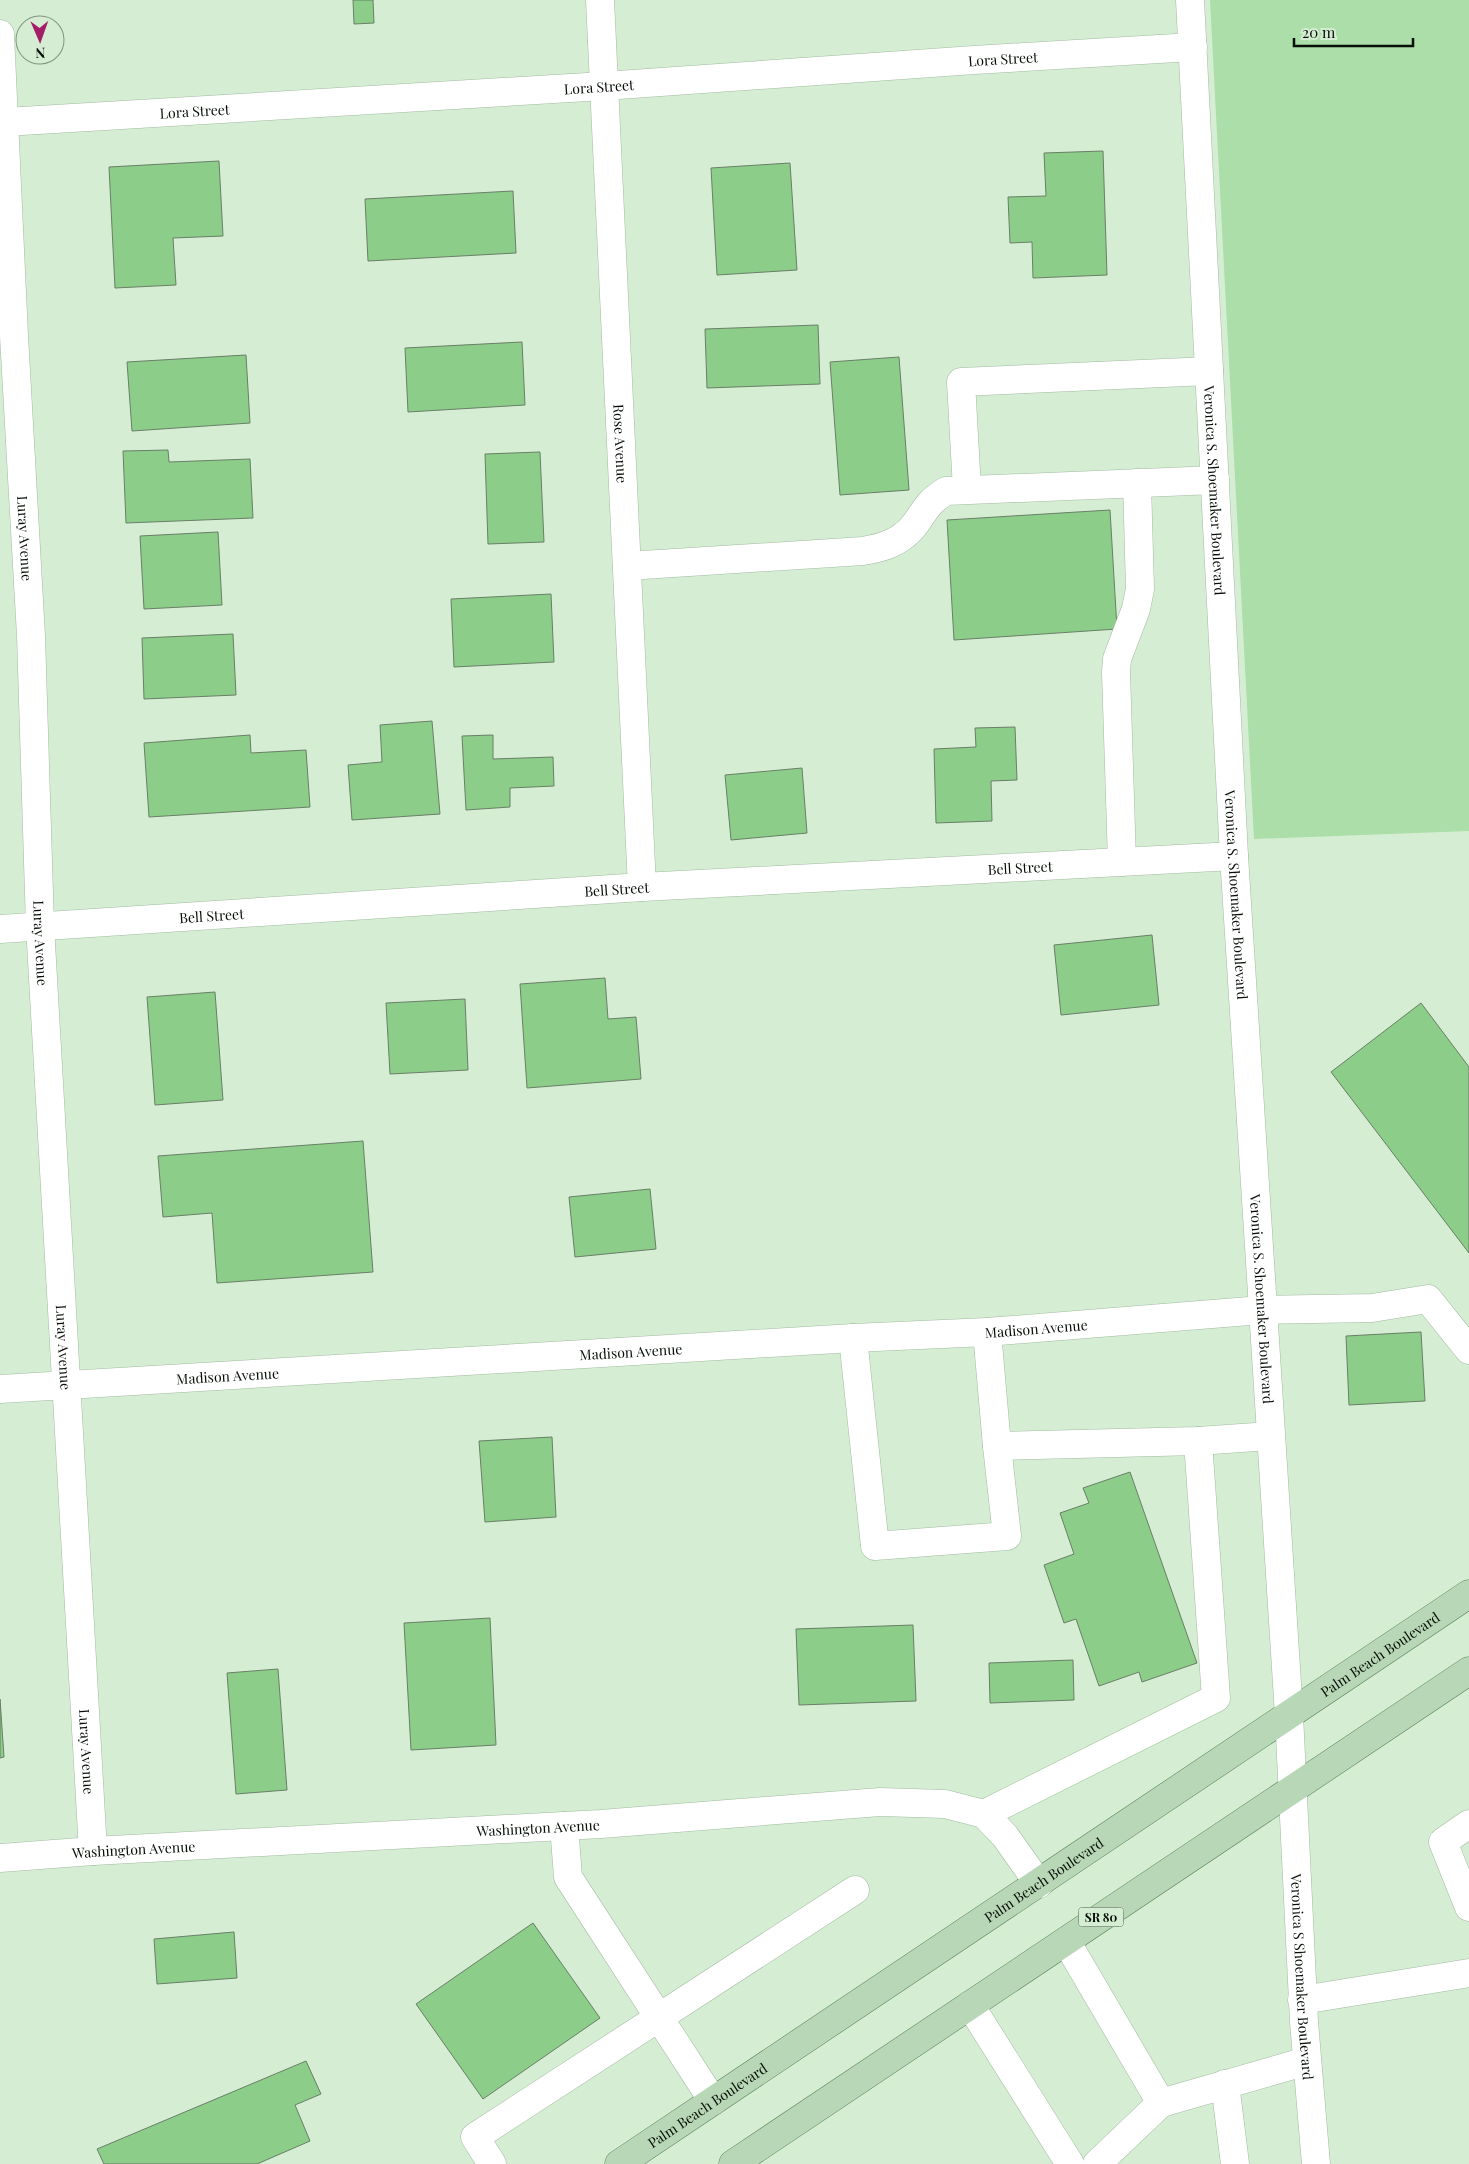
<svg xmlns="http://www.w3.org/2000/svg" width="1469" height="2164" viewBox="0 0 1469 2164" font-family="'Playfair Display',serif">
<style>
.green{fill:#abdea8}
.building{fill:#8ccd89;stroke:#697f67}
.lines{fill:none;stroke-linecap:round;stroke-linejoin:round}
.minor-casing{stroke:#a2baa0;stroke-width:29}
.major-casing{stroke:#5a8059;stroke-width:29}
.minor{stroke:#fff;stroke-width:28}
.major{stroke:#b8d7b6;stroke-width:28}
.labels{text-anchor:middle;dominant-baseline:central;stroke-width:4.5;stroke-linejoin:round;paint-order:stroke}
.shield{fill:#d5eed3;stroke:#445144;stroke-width:1}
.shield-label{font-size:12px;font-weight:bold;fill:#060e06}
.street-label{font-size:14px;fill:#060e06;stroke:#d5eed3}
</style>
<rect width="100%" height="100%" fill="#d5eed3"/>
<path class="green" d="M1210,0h259v831l-215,8z"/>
<g class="building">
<path d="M353,0h20l1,23 -20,1z"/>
<path d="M1103,151l4,124 -74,3 -1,-36 -22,1 -2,-46 38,-1 -2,-43z"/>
<path d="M219,161l4,75 -50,2 3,47 -61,3 -6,-121z"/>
<path d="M790,163l7,107 -80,5 -6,-107z"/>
<path d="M513,191l3,62 -148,8 -3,-62z"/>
<path d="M818,325l2,59 -113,4 -2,-59z"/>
<path d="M522,342l3,63 -117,7 -3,-64z"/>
<path d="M246,355l4,68 -118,8 -5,-69z"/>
<path d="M899,357l10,133 -69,5 -10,-133z"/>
<path d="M168,450l1,12 81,-3 3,59 -127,5 -3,-72z"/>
<path d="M540,452l4,90 -56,2 -3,-90z"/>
<path d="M1110,510l7,119 -163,11 -7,-120z"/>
<path d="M218,532l4,73 -78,4 -4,-73z"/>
<path d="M551,594l3,68 -100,5 -3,-68z"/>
<path d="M233,634l3,61 -92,4 -2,-61z"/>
<path d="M432,721l8,93 -88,6 -4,-55 34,-3 -2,-37z"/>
<path d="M1015,727l2,53 -26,1 1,40 -56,2 -2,-74 42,-2 -1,-19z"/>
<path d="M250,735l1,18 55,-3 4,57 -161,10 -5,-74z"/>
<path d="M493,735v24l60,-2 1,29 -44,2v19l-44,3 -4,-74z"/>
<path d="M802,768l5,65 -76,7 -6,-65z"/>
<path d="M1152,935l7,70 -98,10 -7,-70z"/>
<path d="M605,978l3,41 28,-2 5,62 -114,9 -7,-104z"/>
<path d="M215,992l8,108 -68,5 -8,-108z"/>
<path d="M465,999l3,71 -78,4 -4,-71z"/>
<path d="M1421,1003l48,64v186l-138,-181z"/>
<path d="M363,1141l10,131 -156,11 -5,-70 -49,4 -5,-61z"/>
<path d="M650,1189l6,60 -81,8 -6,-60z"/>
<path d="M1421,1332l4,69 -76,4 -3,-69z"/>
<path d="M552,1437l4,80 -71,5 -6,-81z"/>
<path d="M1130,1472l67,191 -55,19 -3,-10 -40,14 -23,-67 -12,4 -20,-58 30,-11 -14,-41 29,-10 -6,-15z"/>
<path d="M490,1618l6,127 -85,5 -7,-127z"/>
<path d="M913,1625l3,76 -117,4 -3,-76z"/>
<path d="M1073,1660l1,40 -84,3 -1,-40z"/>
<path d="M278,1669l9,121 -51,4 -9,-121z"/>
<path d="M0,1699l4,58 -4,1z"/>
<path d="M533,1923l67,95 -117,81 -67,-95z"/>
<path d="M234,1932l3,46 -80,6 -3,-45z"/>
<path d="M306,2061l15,33 -26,11 15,36 -53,23h-153l-7,-15z"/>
</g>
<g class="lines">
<defs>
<g id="minor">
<path id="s1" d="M600,0l42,887"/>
<path id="s2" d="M1190,0l44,856 55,859 15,307 12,142"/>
<path id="s3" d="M0,34l14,302 17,300 9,290 53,925"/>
<path id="s4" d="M5,122l599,-36 370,-26 219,-13"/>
<path d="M967,489l-6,-107 248,-11"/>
<path d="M627,566l236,-15c18,-3 36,-8 49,-23 14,-17 13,-24 34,-37l269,-11"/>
<path d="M1122,862l-6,-190 1,-13 19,-50 4,-20 -3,-106"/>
<path id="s5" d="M0,929l642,-42 592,-31"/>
<path d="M987,1332l10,114 201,-5 72,-5"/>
<path d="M853,1338l22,208 132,-10 -10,-90"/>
<path id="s6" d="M0,1389l853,-51 134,-6 275,-22 110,-2 56,-9 41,51"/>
<path d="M984,1814l232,-116 -18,-257"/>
<path d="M1469,1824l-26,18 26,65"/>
<path d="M564,1826l4,51 145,224"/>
<path id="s7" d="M0,1858l93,-7 508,-27 279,-22 65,2 39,10 21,22 34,48"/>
<path d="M1066,1941l95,162 146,-42"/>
<path d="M1302,2000l167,-27"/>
<path d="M970,2005l100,159"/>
<path d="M1225,2084l10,80"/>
<path d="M492,2164l-17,-27 380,-247"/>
<path d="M1097,2164l64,-61"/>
</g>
<g id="major">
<path id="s8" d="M619,2164l850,-570"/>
<path d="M733,2164l736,-493"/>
</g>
</defs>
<use href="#minor" class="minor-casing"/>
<use href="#major" class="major-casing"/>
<use href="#minor" class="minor"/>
<use href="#major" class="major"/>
</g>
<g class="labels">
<rect class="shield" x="1078.5" y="1907.5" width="45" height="19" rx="4"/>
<g class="shield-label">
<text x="1101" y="1917">SR 80</text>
</g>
<g class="street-label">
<text stroke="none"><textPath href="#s4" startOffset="1000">Lora Street</textPath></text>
<text stroke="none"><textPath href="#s4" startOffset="595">Lora Street</textPath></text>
<text stroke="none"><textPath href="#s4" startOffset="190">Lora Street</textPath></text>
<text stroke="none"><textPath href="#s1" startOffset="444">Rose Avenue</textPath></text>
<text stroke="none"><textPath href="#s2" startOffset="491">Veronica S. Shoemaker Boulevard</textPath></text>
<text stroke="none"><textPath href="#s3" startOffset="505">Luray Avenue</textPath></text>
<text stroke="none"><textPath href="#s5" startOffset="1022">Bell Street</textPath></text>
<text stroke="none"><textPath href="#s5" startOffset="618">Bell Street</textPath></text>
<text stroke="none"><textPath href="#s2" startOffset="896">Veronica S. Shoemaker Boulevard</textPath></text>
<text stroke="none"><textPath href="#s5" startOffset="212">Bell Street</textPath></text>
<text stroke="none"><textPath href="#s3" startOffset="910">Luray Avenue</textPath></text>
<text stroke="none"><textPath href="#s2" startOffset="1301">Veronica S. Shoemaker Boulevard</textPath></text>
<text stroke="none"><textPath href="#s6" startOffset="1038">Madison Avenue</textPath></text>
<text stroke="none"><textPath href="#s3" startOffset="1315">Luray Avenue</textPath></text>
<text stroke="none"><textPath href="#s6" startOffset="632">Madison Avenue</textPath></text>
<text stroke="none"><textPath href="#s6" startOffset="228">Madison Avenue</textPath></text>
<text stroke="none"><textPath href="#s8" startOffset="916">Palm Beach Boulevard</textPath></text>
<text stroke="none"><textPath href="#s3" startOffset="1720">Luray Avenue</textPath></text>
<text stroke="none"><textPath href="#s7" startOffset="539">Washington Avenue</textPath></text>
<text stroke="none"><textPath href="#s7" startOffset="134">Washington Avenue</textPath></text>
<text stroke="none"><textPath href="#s8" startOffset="511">Palm Beach Boulevard</textPath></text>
<text stroke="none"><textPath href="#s2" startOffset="1980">Veronica S Shoemaker Boulevard</textPath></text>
<text stroke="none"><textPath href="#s8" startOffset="106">Palm Beach Boulevard</textPath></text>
</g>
</g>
<g transform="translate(40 40) rotate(178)"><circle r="24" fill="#d5eed3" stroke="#829481"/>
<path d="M0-4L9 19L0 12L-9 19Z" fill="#a41d67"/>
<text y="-8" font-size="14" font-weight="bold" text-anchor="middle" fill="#060e06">N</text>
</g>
<path d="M1294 38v8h119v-8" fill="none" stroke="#060e06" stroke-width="2.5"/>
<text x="1302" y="38" font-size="15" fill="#060e06" stroke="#d5eed3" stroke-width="4" paint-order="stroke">20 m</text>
</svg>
